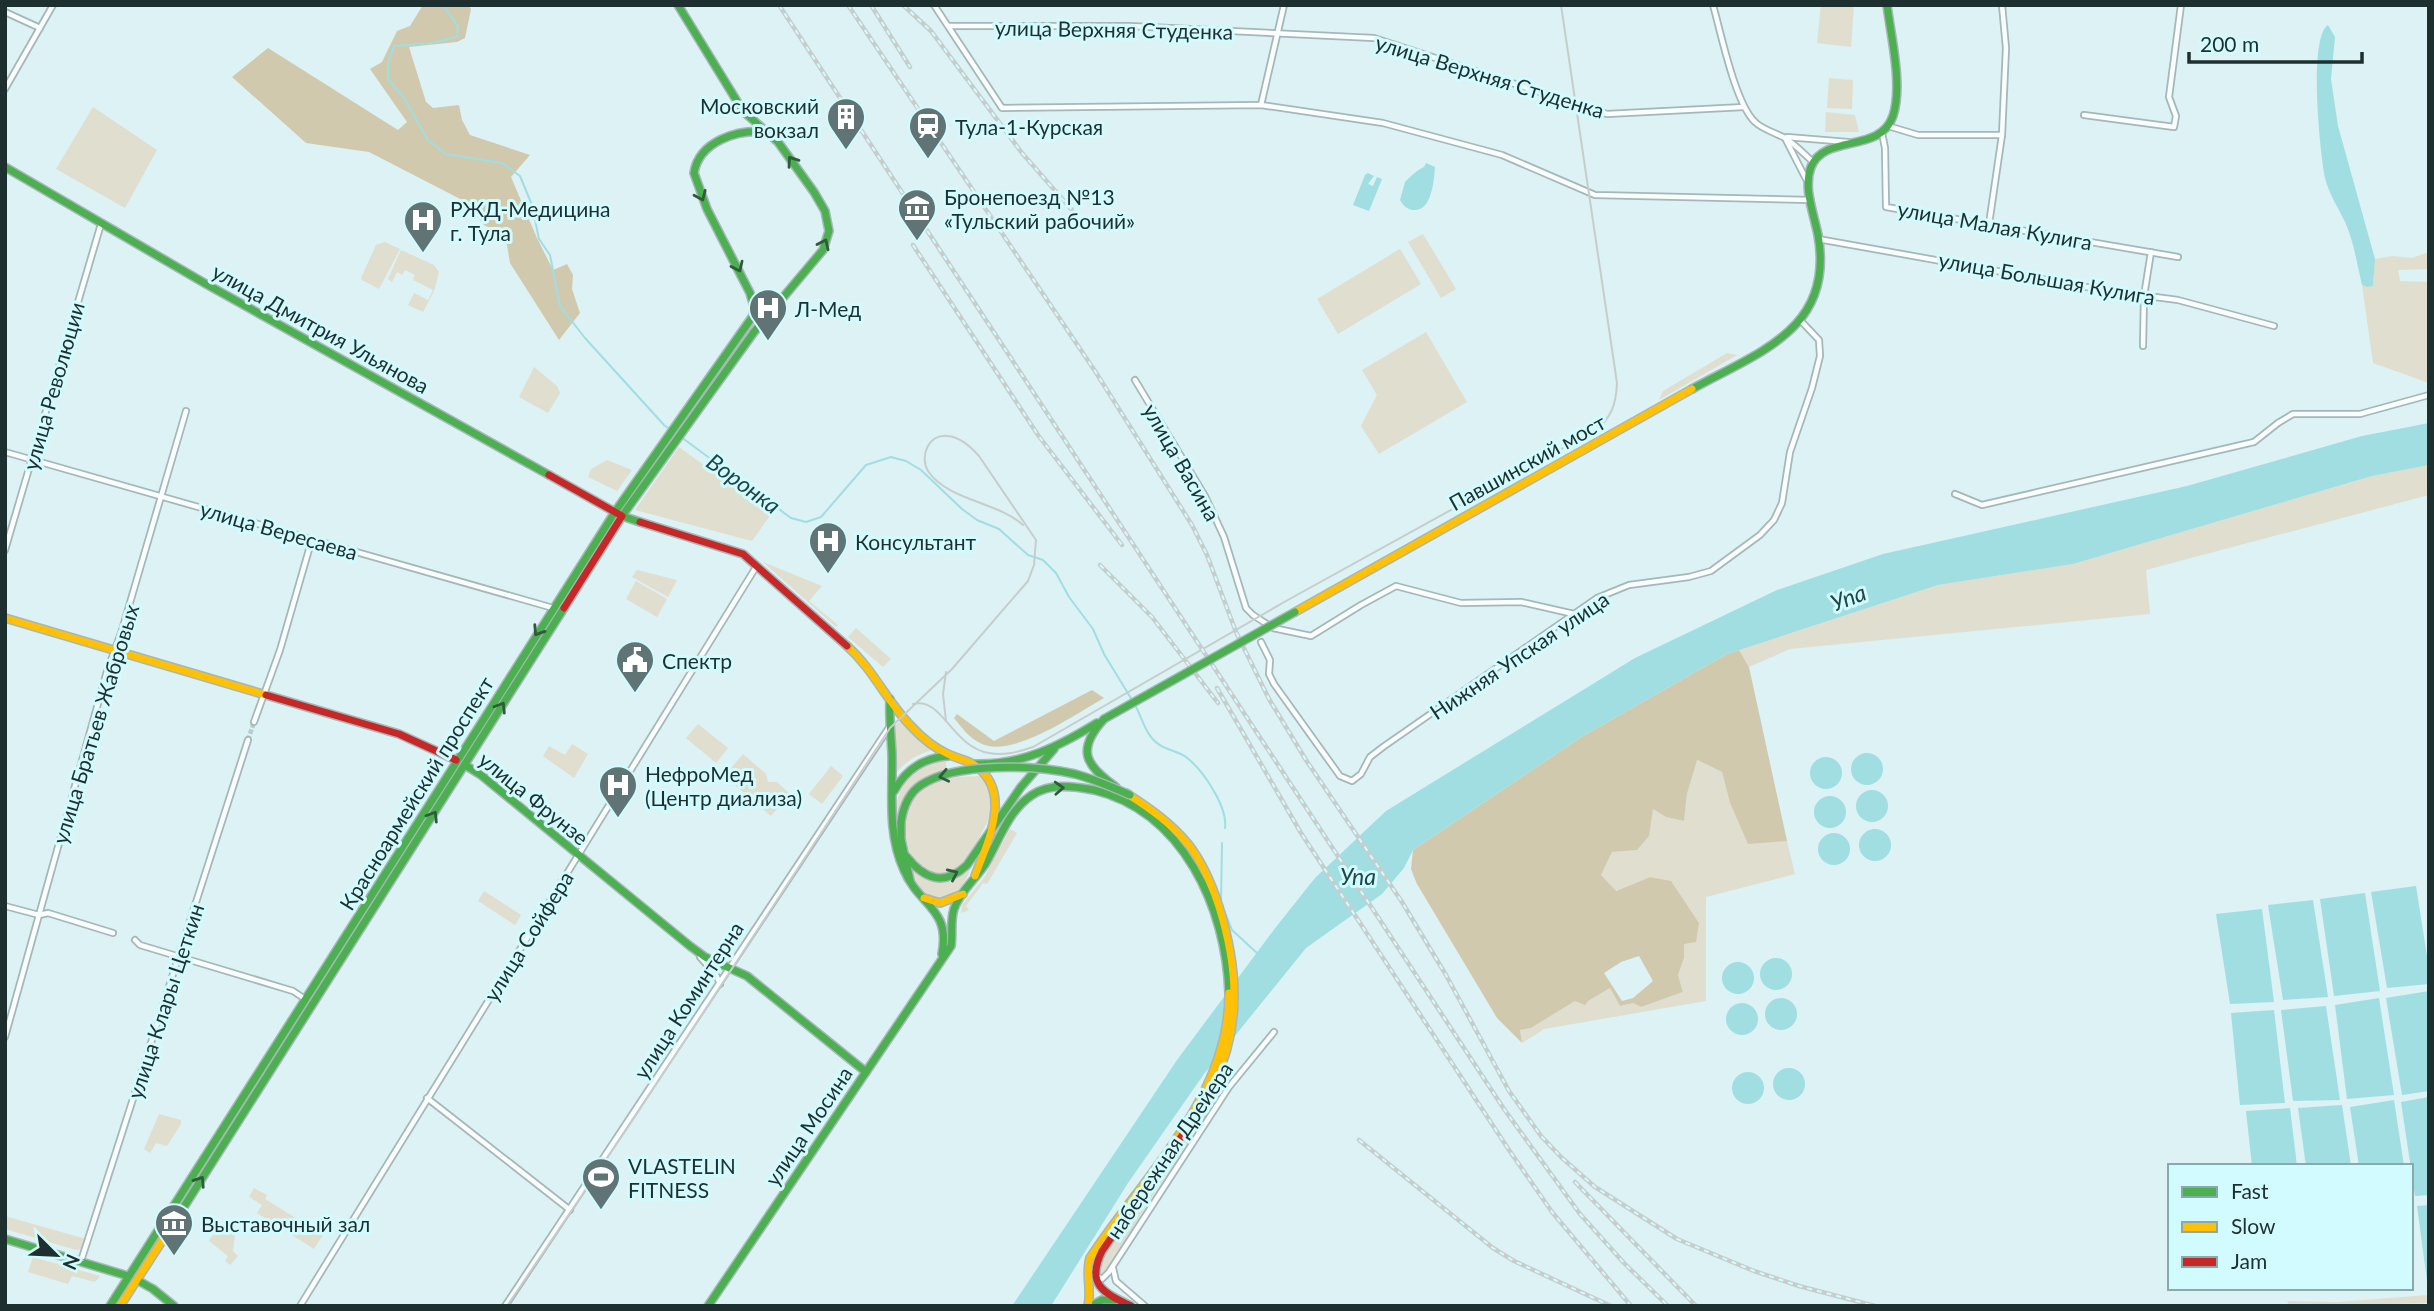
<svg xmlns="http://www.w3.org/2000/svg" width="2434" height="1311" viewBox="0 0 2434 1311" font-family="Lato,sans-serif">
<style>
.green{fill:#e0decf}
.forest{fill:#d1c9ae;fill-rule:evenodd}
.water{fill:#a0dee2}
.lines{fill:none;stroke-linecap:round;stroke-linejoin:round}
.stream{stroke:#a0dee2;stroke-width:2}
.street-tunnel{stroke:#b6cbcd;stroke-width:4.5;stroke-dasharray:4.5 2;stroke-linecap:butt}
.street-casing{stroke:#a5b7b8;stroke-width:8}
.fast-casing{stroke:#a5b7b8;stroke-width:10}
.slow-casing{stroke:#a5b7b8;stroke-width:10}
.jam-casing{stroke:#a5b7b8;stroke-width:10}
.street{stroke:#fafdfd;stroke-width:4.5}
.fast{stroke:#4caf50;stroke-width:7}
.slow{stroke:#ffc107;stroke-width:7}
.jam{stroke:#c62828;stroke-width:7}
.tram{stroke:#c7cdcd;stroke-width:2}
.rail-casing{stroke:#c7cdcd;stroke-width:4.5}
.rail{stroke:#d1fbfe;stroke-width:2;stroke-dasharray:5;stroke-linecap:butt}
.fast-bridge-casing{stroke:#a5b7b8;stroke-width:10;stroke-linecap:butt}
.fast-bridge{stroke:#4caf50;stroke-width:7}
.oneway{stroke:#2e5c3b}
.labels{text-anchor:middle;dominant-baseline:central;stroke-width:6;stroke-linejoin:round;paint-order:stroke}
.street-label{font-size:21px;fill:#1e2f30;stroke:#d1fbfe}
.poi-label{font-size:21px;fill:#1e2f30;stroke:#d1fbfe;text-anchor:start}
.water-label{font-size:23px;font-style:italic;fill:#1f4547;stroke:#d1fbfe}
</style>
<rect width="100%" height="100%" fill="#dcf2f4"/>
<g class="green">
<path d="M1821,5h33l-3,42 -34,-4z"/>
<path d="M1829,78l24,2 -1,29 -25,-1z"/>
<path d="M93,107l64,43 -32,58 -69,-39z"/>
<path d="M1826,112l29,3 4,17h-34z"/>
<path d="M1423,234l33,55 -15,9 -33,-56z"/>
<path d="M385,242l15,7 -21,40 -17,-9 -1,-2 15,-33z"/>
<path d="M1400,249l21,35 -83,50 -21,-35z"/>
<path d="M401,250l33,15 5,7 -5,19 -11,21 -15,-7 6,-12 14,7 5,-10 -20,-10 2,-5 -10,-5 -3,5 -5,-3 -5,10 -4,-3z"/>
<path d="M2429,252v17l-31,1 2,11 29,1v101l-56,-20 -11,-78 5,2 6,-1 2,-27 18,-3 19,2z"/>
<path d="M1426,332l41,70 -88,52 -18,-28 16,-31 -15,-25z"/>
<path d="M1727,353l10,2 -78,45 4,-9z"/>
<path d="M534,367l23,19 3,7 -12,20 -29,-16z"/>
<path d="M679,447l92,67 -19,27 -117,-31z"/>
<path d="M607,460l25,10 -15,21 -29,-14 3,-8z"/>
<path d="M2429,465v30l-283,75 4,44 -360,35 -41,18 -10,-17 199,-65 135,-21 299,-88z"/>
<path d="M763,562l59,24 -13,15 29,24 -2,2z"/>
<path d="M637,570l40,10 -9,17 -36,-20z"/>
<path d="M636,581l31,18 -10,18 -31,-18z"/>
<path d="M856,628l35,31 -8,8 -35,-30z"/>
<path d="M900,721l32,29c-16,5 -26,11 -37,24v-48z"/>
<path d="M698,724l30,24 -12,15 -30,-25z"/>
<path d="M572,744l16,10 -14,24 -31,-22 6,-10 16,9z"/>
<path d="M743,754l23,20 2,8h9l13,12 -19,22 -47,-40z"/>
<path d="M1696,760l26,12 8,31 18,40 39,-2 8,33 -89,23v104l-162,28 -22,14 -2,-13 11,-2 44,-27h13l22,-13 10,18 13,-3 8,4 42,-15 -5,-17 6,-17v-14l15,-21 -13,-18 -36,-28 -35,14 -14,-16 11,-23 24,-2 17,-41 13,8 18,4 3,-27z"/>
<path d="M935,762h11v8c-27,7 -43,21 -49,50l-2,-1c0,-27 12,-48 40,-57z"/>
<path d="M831,766l12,10 -21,28 -13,-10z"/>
<path d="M981,776c14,19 14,34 2,54 -7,13 -13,33 -26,40 -48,30 -75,-64 -24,-87 15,-7 32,-6 48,-7z"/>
<path d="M1010,829l7,4 -30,51 -4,-1 -17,23 3,4 -8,3 1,-8 22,-27z"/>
<path d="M973,862c-4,9 -6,19 -13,26 -21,25 -42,4 -49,-20 27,23 39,15 62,-6z"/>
<path d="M484,891l37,24 -6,10 -37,-24z"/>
<path d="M1207,1108l3,1 -66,100 -38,65 -6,1 -2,-6 7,-15z"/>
<path d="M159,1114l22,6v4l-14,22 -11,-3 -6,10 -6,-4z"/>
<path d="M254,1188l13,7 -2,4 58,36 -9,14 -57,-36 5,-8 -13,-8z"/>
<path d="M5,1216l81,23 -4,10 -6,1 -71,-21z"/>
<path d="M220,1223l15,10 -2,18 5,5 -8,9 -5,-4 3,-5 -19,-15z"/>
<path d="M33,1257l67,19 -5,6 -23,-6 -4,8 -40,-12z"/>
<path d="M2429,1295v8l-139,3 -3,-5 51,1z"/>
</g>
<g class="forest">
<path d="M423,5h45l3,4 -6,29 -8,4 -48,5 17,55 7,6 26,-3 3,15 8,15 60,20 -19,22 26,61 16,32 14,-6 6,11 -1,14 8,24 -21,27 -49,-77 -4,-24 -4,-5 -18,-9 -16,-22 -99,-51 -63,-9 -74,-66 36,-29 130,82 9,-8 -37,-53 12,-7 15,-31 13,-5z"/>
<path d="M1739,650l10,17 38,174 -39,3 -18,-41 -8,-31 -25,-12 -10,34 -3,27 -18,-4 -13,-8 -4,27 -12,14 -25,2 -11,23 15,16 34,-14 21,4 28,42 -3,19 -12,2v14l-6,17 5,17 -42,15 -8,-4 -13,3 -10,-18 -22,13 -3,4 -10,-4 -44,27 -11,2 2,13 -25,-25 -80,-134 -6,-15 2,-19 170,-114 144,-82zM1639,956l14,25 -20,17 -11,3 -18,-28 17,-11z"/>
<path d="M1092,690l12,8c-27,15 -90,60 -122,46 -12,-5 -20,-16 -28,-26l3,-4 37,27z"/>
</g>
<g class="water">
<path d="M2328,25l7,12 -4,42 7,47 37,133 -2,27 -6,1 -5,-2c-5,-21 -8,-43 -17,-63 -7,-15 -16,-28 -20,-44 -5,-25 -17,-140 3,-153z"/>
<path d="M1426,163l9,4c-1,13 -3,45 -22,43 -7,-1 -10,-5 -13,-10l5,-18c5,-5 12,-12 19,-15z"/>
<path d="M1368,173l6,3 -6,8 5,2 4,-9 5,2 -13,32 -16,-6 12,-30z"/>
<path d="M2429,423v42l-57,11 -299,88 -135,21 -211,69 -144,82 -170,114 -9,18 -22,26 -76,54 -102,126 -76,109 -77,123h-39l165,-246 99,-133 39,-49 71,-67 249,-153 142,-68 106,-36 304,-68 175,-50z"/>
<circle cx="1867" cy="769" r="16"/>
<circle cx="1826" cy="773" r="16"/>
<circle cx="1872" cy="806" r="16"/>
<circle cx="1830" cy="812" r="16"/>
<circle cx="1875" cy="845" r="16"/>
<circle cx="1834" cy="849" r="16"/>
<path d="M2416,886l13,83v15l-42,4 -16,-96z"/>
<path d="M2365,893l15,98 -46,5 -14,-97z"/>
<path d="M2313,900l15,97 -45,3 -15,-95z"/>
<path d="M2262,909l12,93 -44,2 -14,-90z"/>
<circle cx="1776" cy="974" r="16"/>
<circle cx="1738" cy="978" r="16"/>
<path d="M2429,991v100l-27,4 -16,-97z"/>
<circle cx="1781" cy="1014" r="16"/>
<path d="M2379,998l15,97 -47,4 -12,-94z"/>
<circle cx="1742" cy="1019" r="16"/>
<path d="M2326,1006l14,94 -47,1 -12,-91z"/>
<path d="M2274,1010l11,93 -45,2 -9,-92z"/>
<circle cx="1789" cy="1084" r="16"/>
<circle cx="1748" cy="1088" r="16"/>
<path d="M2429,1097v98l-14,1 -14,-94z"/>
<path d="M2394,1100l10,66h-45l-9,-59z"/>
<path d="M2342,1105l9,61h-45l-8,-58z"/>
<path d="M2290,1108l7,58h-45l-6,-55z"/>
<path d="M2429,1205v76h-2l-10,-75z"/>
</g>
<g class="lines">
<g class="stream">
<path d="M443,5l15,21 -1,11 -25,6 -38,3 -6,17v16l16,19 24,42 18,14 56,9 18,13 12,29 7,34 11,16 10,51 25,32 79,87 7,5"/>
<path d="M681,437l110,81 15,4 15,-5 45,-52 25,-8 15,4 15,9 41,39 15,11 22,9 29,26 15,5 13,13 13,24 24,32 11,25 28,46"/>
<path d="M1135,705c7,12 10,29 22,38 8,7 21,8 29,14 17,13 42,50 39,71"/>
<path d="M1222,843l-1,60 11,27 26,24"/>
</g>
<path class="street-tunnel" d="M248,740l6,-18"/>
<defs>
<g id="street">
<path d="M934,5l68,103 259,-3 122,18 119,32 93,40 216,5"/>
<path d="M1713,5c8,28 22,98 42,117 7,7 18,10 28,15 11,6 20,16 29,24"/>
<path d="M5,12l35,16"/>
<path d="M949,26h180l245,12 233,76 137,-7"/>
<path d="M5,89l48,-84"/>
<path d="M1261,105l23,-100"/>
<path d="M2084,115l90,12 2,-11 -7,-19 12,-92"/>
<path d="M1888,126l30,9h84"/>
<path d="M1882,133l3,15 1,59 292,50"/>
<path d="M1787,137l61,5"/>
<path d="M1786,140l20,39"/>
<path d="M1989,224l13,-89 4,-87 -4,-43"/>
<path d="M1818,239l291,52 69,9 96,26"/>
<path d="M2143,346l1,-50 7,-44"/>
<path d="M1135,380l70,116 19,41 22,71 7,7 20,13 38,8 50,-31 35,-19 65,17 60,-1 53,12"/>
<path d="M5,452l548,156"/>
<path d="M1955,494l27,11 272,-63 24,-19 15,-9h67l69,-19"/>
<path d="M5,550l96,-326"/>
<path d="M1261,642l9,18 -1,14 5,10 66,92 12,5 9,-7 9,-17 13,-10 214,-149 32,-13 60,-8 22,-6 49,-36 14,-15 8,-17 8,-51 22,-64 8,-32 -1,-16 -18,-19"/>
<path d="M254,722l26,-72 32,-111"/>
<path d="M5,906l34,9 9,-2 65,20"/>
<path d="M135,940l5,5 153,46 12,8"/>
<path d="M700,957l16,18 4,9"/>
<path d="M5,1037l102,-366 15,-41 64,-219"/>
<path d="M427,1098l143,112"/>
<path d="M81,1261l167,-521"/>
<path d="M1113,1268l3,13 29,25"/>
<path d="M1095,1275l7,4 7,-7 120,-185 45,-55"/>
<path d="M300,1306l456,-739"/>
<path d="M505,1306l385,-580"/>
</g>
<g id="fast">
<path d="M5,167l201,117 343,191"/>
<path d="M754,303l20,5"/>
<path d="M1692,389c67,-37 143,-60 126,-154 -4,-21 -15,-47 -7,-68 14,-34 69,-13 82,-51 10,-31 -2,-79 -6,-111"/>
<path d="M615,512l138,-196 1,-9 -4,-14 -43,-84 -13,-36c5,-32 44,-44 72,-41"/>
<path d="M640,522l-18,-6 132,-184 69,-82 6,-19 -4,-20 -11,-19 -36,-50 -35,-31 -65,-106"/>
<path d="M890,699c-1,18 1,36 2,54 1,40 -5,80 12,117 15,36 47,38 38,84"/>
<path d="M1104,719c-28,31 -19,46 12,68"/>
<path d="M975,764c47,1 83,-17 122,-41"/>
<path d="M465,765l16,10 209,171 15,11 42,19 119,96"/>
<path d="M894,791c12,-22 29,-33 54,-35"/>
<path d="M901,822v17l9,41"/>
<path d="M906,856c18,23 38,31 61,9l54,-78 33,-38"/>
<path d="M180,1213l384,-605"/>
<path d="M5,1239l123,37"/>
<path d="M137,1280l16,9 21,17"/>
<path d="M110,1306c170,-263 337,-529 505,-794"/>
<path d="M708,1306l243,-360c2,-12 -1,-25 3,-37 6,-18 24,-32 33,-48 13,-23 22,-51 45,-66 18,-12 41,-9 62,-5 89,22 132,117 135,203"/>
<path d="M1091,1306l11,-6h13"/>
</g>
<g id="slow">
<path d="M1295,612l397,-223"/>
<path d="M5,618l261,77"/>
<path d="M847,646c26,23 39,54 63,79 11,12 24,23 38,29 8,4 18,6 25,10 41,26 15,77 2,112"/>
<path d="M1126,793c23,15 45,30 62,51 15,19 24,41 31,63 19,61 23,120 -6,178"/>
<path d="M924,898l16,5 23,-9"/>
<path d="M120,1306l60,-93"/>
<path d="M1088,1306c4,-16 -3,-32 2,-48 53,-81 140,-162 139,-265"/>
</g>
<g id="jam">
<path d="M549,475l73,41 -58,92"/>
<path d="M640,522l103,32 104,92"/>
<path d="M266,695l133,39 57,26"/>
<path d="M1131,1306c-29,-14 -45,-22 -29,-55l88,-127 23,-39"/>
</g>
</defs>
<use href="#street" class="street-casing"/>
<use href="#fast" class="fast-casing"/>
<use href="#slow" class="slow-casing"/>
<use href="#jam" class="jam-casing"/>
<use href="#street" class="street"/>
<use href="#fast" class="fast"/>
<use href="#slow" class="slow"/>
<use href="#jam" class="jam"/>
<g class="tram">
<path d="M913,704c29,-8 39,43 76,49 15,3 29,-1 44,-6l253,-146 308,-170c18,-13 22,-27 23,-48l-56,-378"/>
<path d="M946,721l-3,-27 3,-22"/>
<path d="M507,1306l123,-182 260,-396 62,-59 76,-88 6,-16 2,-25 -57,-84c-8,-9 -19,-19 -31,-20 -19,-3 -29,20 -20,35 19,29 70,31 95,54"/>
</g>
<defs>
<g id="rail">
<path d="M779,5l725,1104 76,105 44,49 44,43"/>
<path d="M848,5l247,366 97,154 15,30 29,77 33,67 37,61 96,142 44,73 63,116 32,45 20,21 34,30 82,52 77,32 45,15 76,20"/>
<path d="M871,5l39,62"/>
<path d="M903,5l28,26 91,122 50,57"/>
<path d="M913,245l125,190 84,110"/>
<path d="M1100,565l52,52 66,86"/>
<path d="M1217,688l84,145 208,317 43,62 79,94"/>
<path d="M1359,1140l134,108 21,13 97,45"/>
<path d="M1575,1182l121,124"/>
</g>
</defs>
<use href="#rail" class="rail-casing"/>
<use href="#rail" class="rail"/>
<defs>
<g id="fast-bridge">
<path d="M1104,719l191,-107"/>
<path d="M901,822c2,-14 8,-29 20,-37 35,-23 114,-20 154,-11 19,5 37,13 55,21"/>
</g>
</defs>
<use href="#fast-bridge" class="fast-bridge-casing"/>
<use href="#fast-bridge" class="fast-bridge"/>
</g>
<defs><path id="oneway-chevron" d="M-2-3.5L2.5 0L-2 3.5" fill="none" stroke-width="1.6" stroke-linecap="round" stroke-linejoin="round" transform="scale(1.75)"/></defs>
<g class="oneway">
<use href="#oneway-chevron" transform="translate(792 161) rotate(-125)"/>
<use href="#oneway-chevron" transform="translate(701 196) rotate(66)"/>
<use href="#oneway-chevron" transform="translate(824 244) rotate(-65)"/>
<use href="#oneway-chevron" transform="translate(738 267) rotate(65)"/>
<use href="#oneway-chevron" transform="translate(538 631) rotate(123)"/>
<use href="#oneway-chevron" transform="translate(501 707) rotate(-58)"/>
<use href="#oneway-chevron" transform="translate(944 776) rotate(168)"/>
<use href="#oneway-chevron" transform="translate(1059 788) rotate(-3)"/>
<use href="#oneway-chevron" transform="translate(433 816) rotate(-58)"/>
<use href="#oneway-chevron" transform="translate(953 874) rotate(-25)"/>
<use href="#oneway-chevron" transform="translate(200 1181) rotate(-57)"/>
</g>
<defs>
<symbol id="building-pin" viewBox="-11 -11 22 30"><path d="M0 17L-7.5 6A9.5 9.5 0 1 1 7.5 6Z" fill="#607375" stroke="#d1fbfe"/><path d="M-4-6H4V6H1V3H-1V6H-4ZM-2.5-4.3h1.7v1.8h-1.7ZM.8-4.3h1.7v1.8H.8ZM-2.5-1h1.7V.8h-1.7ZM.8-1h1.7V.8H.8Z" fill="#fff"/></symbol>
<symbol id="station-pin" viewBox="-11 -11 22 30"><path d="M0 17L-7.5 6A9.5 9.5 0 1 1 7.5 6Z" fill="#607375" stroke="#d1fbfe"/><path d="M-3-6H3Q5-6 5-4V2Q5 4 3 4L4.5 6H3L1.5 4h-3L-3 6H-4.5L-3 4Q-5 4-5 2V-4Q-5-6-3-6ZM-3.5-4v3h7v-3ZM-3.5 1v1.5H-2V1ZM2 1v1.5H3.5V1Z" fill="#fff"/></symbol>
<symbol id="museum-pin" viewBox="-11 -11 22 30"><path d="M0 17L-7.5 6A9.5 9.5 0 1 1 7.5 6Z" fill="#607375" stroke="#d1fbfe"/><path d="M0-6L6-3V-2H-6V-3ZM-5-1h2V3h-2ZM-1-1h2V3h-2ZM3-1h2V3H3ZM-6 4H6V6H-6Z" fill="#fff"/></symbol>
<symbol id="hospital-pin" viewBox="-11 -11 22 30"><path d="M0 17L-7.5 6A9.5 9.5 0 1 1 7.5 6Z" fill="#607375" stroke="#d1fbfe"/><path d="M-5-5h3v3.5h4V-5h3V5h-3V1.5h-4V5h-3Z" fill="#fff"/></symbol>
<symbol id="civic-pin" viewBox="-11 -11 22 30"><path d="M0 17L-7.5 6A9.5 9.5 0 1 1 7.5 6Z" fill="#607375" stroke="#d1fbfe"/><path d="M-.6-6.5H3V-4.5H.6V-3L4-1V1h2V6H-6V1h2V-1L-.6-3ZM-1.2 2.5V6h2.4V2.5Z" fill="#fff"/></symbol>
<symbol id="stadium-pin" viewBox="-11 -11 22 30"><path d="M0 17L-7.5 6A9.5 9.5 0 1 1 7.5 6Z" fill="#607375" stroke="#d1fbfe"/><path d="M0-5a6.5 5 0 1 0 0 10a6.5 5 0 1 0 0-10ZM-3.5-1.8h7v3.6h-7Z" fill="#fff"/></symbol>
</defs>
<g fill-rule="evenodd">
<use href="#building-pin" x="824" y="95" width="44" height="60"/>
<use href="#station-pin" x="906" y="104" width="44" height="60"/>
<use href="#museum-pin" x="895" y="186" width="44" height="60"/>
<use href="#hospital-pin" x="401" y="198" width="44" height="60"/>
<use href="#hospital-pin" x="746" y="286" width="44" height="60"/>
<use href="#hospital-pin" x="806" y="519" width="44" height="60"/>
<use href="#civic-pin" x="613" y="638" width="44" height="60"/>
<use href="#hospital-pin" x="596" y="763" width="44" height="60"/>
<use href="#stadium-pin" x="579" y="1155" width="44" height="60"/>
<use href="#museum-pin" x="152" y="1201" width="44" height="60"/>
</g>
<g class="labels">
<g class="street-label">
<text transform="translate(1114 29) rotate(1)">улица Верхняя Cтуденка</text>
<text transform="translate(1490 76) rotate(17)">улица Верхняя Студенка</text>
<text transform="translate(1995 225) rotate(10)">улица Малая Кулига</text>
<text transform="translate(2047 278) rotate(10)">улица Большая Кулига</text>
<text transform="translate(321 328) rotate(29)">улица Дмитрия Ульянова</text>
<text transform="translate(53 386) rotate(-74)">улица Революции</text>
<text transform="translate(1182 462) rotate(60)">улица Васина</text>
<text transform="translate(1527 462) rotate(-29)">Павшинский мост</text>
<text transform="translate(279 530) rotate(16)">улица Вересаева</text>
<text transform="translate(1519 655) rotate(-34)">Нижняя Упская улица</text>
<text transform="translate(95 724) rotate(-73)">улица Братьев Жабровых</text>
<text transform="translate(416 793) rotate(-58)">Красноармейский проспект</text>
<text transform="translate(534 798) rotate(39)">улица Фрунзе</text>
<text transform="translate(528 936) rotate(-58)">улица Сойфера</text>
<text transform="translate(688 1000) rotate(-57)">улица Коминтерна</text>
<text transform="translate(165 1001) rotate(-72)">улица Клары Цеткин</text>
<text transform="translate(808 1126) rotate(-56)">улица Мосина</text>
<text transform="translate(1169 1150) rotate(-56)">набережная Дрейера</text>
</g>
<g class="poi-label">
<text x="819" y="105" text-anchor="end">Московский<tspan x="819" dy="24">вокзал</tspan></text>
<text x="955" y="126">Тула-1-Курская</text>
<text x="944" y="196">Бронепоезд №13<tspan x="944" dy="24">«Тульский рабочий»</tspan></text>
<text x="450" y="208">РЖД-Медицина<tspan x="450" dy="24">г. Тула</tspan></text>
<text x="795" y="308">Л-Мед</text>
<text x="855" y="541">Консультант</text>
<text x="662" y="660">Спектр</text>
<text x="645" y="773">НефроМед<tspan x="645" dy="24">(Центр диализа)</tspan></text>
<text x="628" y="1165">VLASTELIN<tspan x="628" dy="24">FITNESS</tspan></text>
<text x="201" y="1223">Выставочный зал</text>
</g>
<g class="water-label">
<text transform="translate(744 483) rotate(36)">Воронка</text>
<text transform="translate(1848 597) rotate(-21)">Упа</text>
<text x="1358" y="876">Упа</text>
</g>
</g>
<rect width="2434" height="1311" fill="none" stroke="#1e2f30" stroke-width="14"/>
<rect x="2168" y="1164" width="245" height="126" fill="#d1fbfe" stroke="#89a9ac" stroke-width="2"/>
<rect x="2182" y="1187" width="35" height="10" fill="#4caf50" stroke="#89a9ac" stroke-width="2"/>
<text x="2231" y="1199" font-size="21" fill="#1e2f30">Fast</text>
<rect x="2182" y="1222" width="35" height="10" fill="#ffc107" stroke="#89a9ac" stroke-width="2"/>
<text x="2231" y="1234" font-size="21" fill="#1e2f30">Slow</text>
<rect x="2182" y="1257" width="35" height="10" fill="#c62828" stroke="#89a9ac" stroke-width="2"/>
<text x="2231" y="1269" font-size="21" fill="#1e2f30">Jam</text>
<g transform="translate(56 1255) rotate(114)" stroke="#d1fbfe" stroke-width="5" paint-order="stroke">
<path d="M0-5L12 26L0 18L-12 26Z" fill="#1e2f30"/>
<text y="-10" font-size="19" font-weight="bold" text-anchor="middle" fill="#1e2f30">N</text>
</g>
<path d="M2189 52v10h173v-10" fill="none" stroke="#1e2f30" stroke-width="3.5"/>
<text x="2200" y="52" font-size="21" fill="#1e2f30" stroke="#d1fbfe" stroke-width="5" paint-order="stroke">200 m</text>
</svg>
